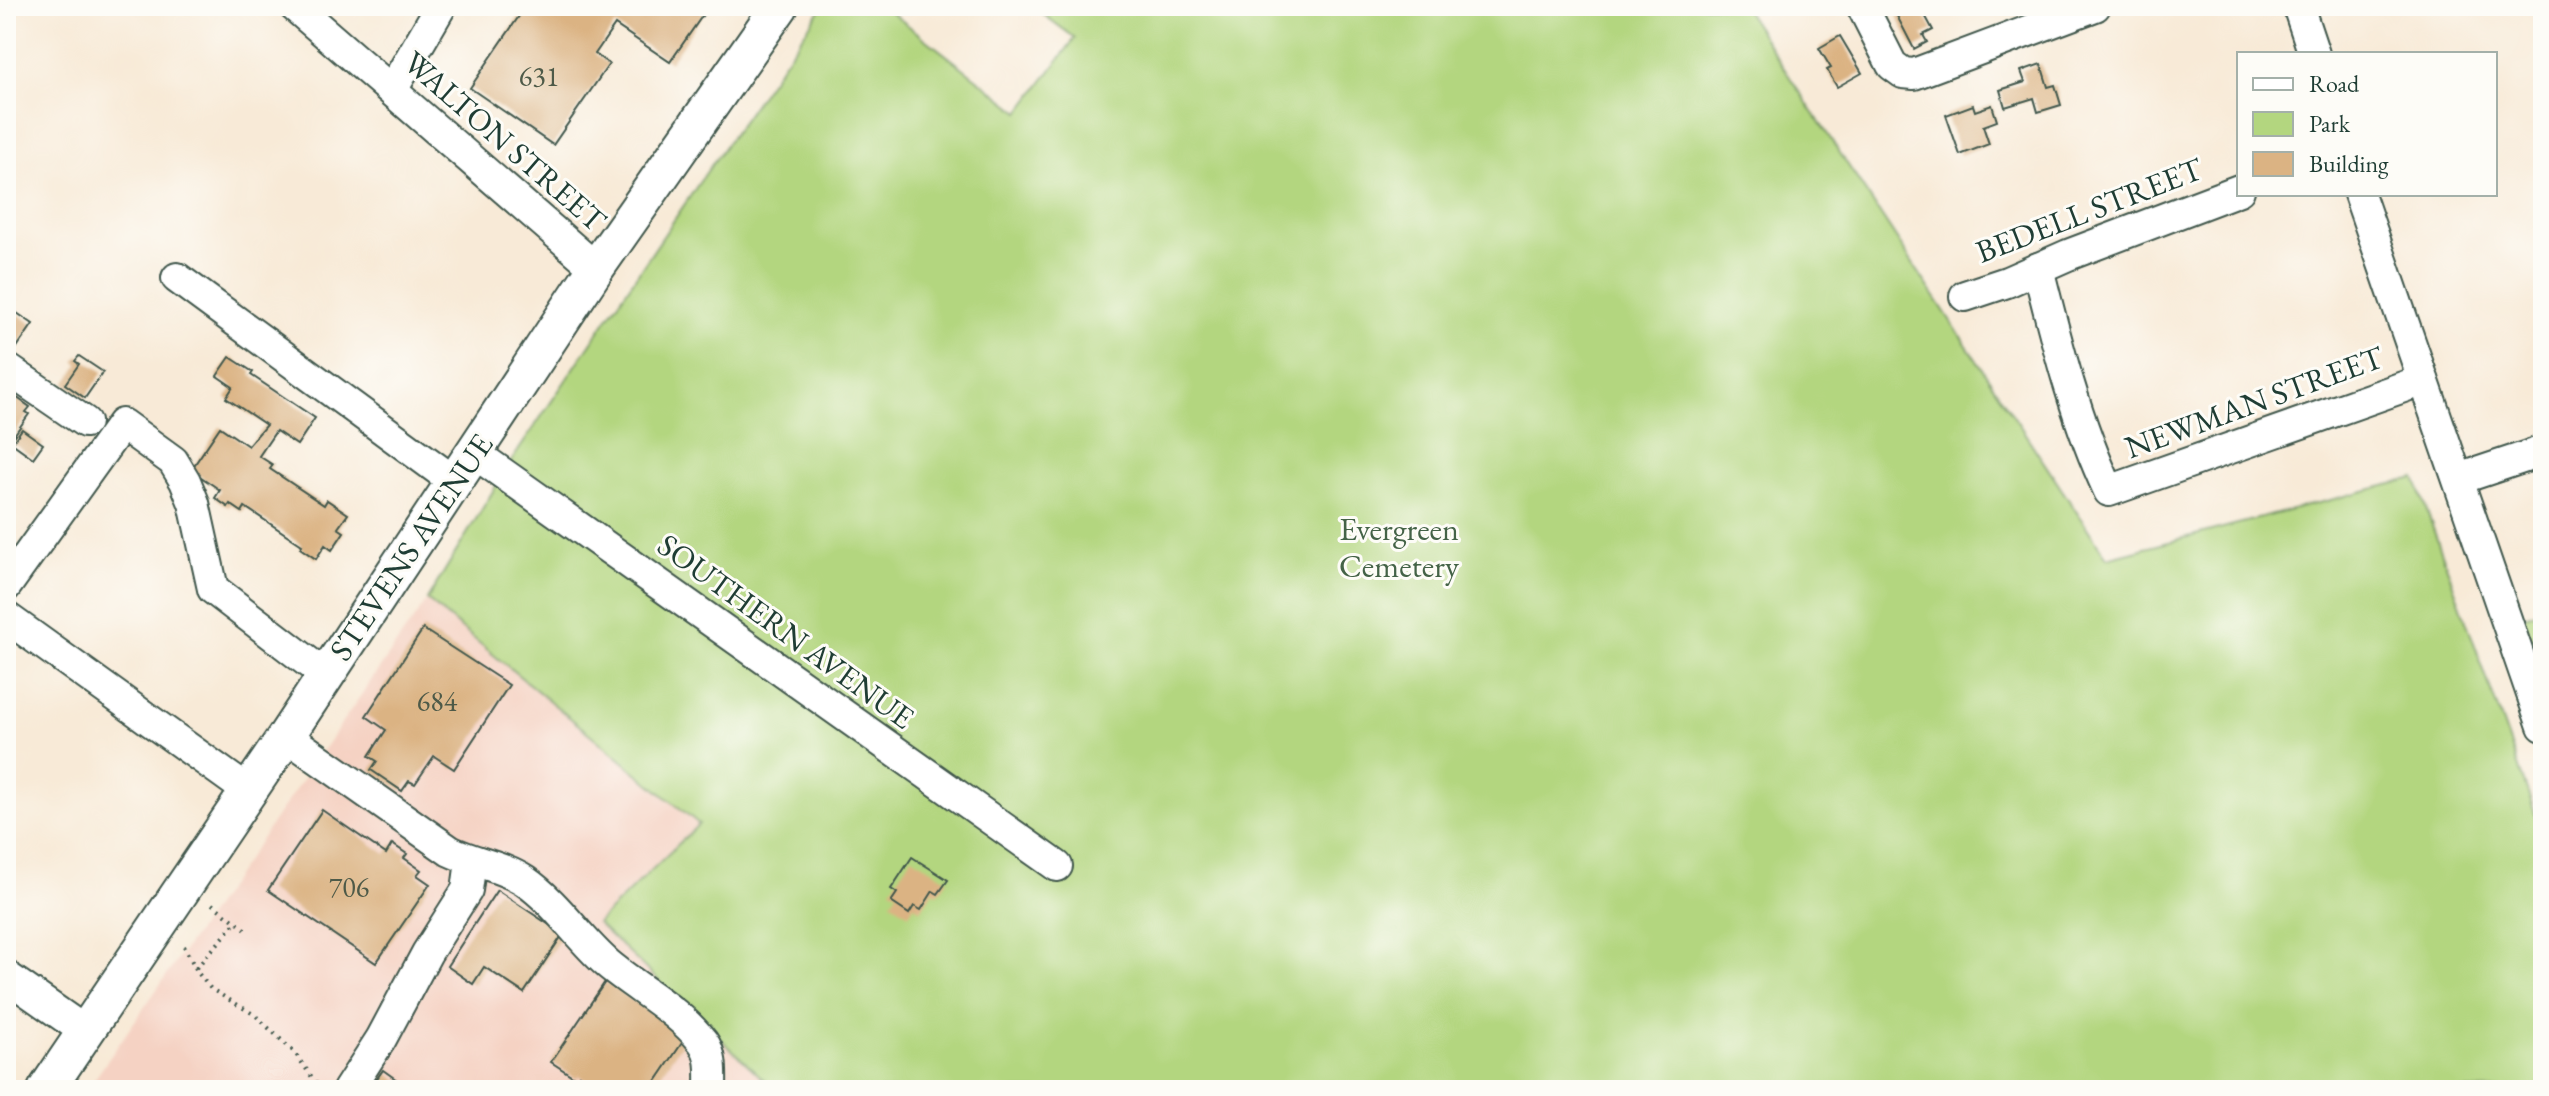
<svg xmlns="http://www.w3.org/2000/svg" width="2549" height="1096" viewBox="0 0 2549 1096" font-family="'EB Garamond',serif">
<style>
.built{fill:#f5d2c3}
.green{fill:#b3d67f;stroke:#698a5a;stroke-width:2}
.building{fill:#dbb383}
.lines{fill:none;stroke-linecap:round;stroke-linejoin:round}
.minor-casing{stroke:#40574c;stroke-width:34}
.major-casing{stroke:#40574c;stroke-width:40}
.path{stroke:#40574c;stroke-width:4;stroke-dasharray:2 6;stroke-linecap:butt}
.minor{stroke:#fff;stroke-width:30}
.major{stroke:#fff;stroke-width:36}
.labels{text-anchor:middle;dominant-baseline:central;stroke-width:6;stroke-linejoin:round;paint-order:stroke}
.number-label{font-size:28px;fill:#4e5a48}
.street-label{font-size:32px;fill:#1f3d34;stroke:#fdfcf7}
.park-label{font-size:32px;fill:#446347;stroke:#fdfcf7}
</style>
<rect width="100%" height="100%" fill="#fdfcf7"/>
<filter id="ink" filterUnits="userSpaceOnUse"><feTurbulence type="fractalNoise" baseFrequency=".0125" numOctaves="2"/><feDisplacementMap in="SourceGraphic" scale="16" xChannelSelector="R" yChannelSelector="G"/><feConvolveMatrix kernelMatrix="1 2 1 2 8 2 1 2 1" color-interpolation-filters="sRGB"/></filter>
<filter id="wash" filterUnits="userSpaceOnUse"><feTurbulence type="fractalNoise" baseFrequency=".006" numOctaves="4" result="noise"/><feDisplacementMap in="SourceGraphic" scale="32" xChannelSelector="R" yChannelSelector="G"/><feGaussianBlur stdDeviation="1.8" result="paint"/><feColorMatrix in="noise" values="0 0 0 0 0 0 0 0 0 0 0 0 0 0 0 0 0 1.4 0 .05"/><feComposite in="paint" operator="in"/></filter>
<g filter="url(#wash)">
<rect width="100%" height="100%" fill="#f8ead7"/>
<path class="built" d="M427,600l272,224 -102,99 178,167h-688z"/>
<g class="green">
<path d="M823,6h60l137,106 55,-74 -43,-32h711l364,552 308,-80 125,349h3v263h-1768l-178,-167 102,-99 -272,-224 83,-137 191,-283z"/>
<path d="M2543,610v80l-25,-72z"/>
</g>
<g id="blocks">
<g class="building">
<path d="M526,6l9,4 3,-4h171l-39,56 -55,-37 -20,29 14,10 -56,81 -83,-57z"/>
<path d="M1917,6h3l13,24 -10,5 4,7 -13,7 -17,-33z"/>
<path d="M1840,36l22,37 -25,14 -10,-17 4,-2 -12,-20z"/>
<path d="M2041,64l7,23 7,-2 6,20 -23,7 -4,-14 -29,9 -5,-17 25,-8 -4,-11z"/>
<path d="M1973,105l2,6 17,-6 5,16 -14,5 6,18 -29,11 -14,-40z"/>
<path d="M14,311l19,13 -18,26 -9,-6v-22z"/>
<path d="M79,356l24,16 -18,26 -20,-14 14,-20 -4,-3z"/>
<path d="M230,357l23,15 -2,3 64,43 -18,27 -21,-14 -17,25 14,9 -3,4 54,36 3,-5 21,14 -10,14 6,4 -12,18 -7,-5 -9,14 -16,-11 2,-3 -57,-38 -3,5 -12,-8 -2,3 -13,-9 5,-8 -29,-20 29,-43 28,19 18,-21 -40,-27 7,-11 -16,-11z"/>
<path d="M13,395l17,12 -4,5 3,2 -17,24 -6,-5v-31z"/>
<path d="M22,429l21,15 -10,14 -21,-15z"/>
<path d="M423,629l86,56 -55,84 -20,-13 -19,28 -6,-3 -7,10 -31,-21 6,-9 -8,-5 17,-26 -20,-14z"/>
<path d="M322,810l64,44 6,-10 15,10 -3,4 17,12 -4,5 13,9 -54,79 -108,-73z"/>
<path d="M912,857l36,23 -10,14 -5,-3 -12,19 -7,-4 -5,8 -18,-12 6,-9 -6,-4z"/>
<path d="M497,890l66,44 -39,59 -40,-26 -11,17 -26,-18z"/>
<path d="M605,982l81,55 -36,53h-56l1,-4 -16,-11 -2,4 -26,-17z"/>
<path d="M383,1070l28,20h-42z"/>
</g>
</g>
</g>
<g filter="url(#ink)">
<use href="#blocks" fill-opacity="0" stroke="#40574c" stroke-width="2"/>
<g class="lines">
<defs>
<g id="minor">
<path d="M294,6l302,262"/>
<path d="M1862,6l30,59 11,8 11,1 181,-68"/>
<path d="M2298,6l16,48"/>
<path d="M392,90l49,-84"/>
<path d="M2359,194l184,532"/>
<path d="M2038,268c19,76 38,153 71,223l314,-111"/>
<path d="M177,278l278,204"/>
<path d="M1965,296l42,-14 61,-27 171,-65"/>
<path d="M6,368l79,54"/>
<path d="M474,453l583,413"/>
<path d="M2459,479l84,-28"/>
<path d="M6,586l116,-162 51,37 12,20 9,22 19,86 112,86"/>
<path d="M6,617l242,174"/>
<path d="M286,736l164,115c25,12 52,15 75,30 33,23 53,57 83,83 31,26 69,45 95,78 10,14 8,32 8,48"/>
<path d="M6,976l80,56"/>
<path d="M348,1090l33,-51 46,-86 40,-63 4,-29"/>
</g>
<path id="major" d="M46,1090l240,-354 310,-468 184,-262"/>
</defs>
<use href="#minor" class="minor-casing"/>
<use href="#major" class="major-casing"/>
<g class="path">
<path d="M212,904l35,26"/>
<path d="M184,946l14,27 13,16 44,26 40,38 26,37"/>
<path d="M196,968l41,-46"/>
</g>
<use href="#minor" class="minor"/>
<use href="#major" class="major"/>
</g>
</g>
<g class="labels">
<g class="number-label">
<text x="539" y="76">631</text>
<text x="437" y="701">684</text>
<text x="349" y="887">706</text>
</g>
<g class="street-label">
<text transform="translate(505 141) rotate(41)">WALTON STREET</text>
<text transform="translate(2089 210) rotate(-21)">BEDELL STREET</text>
<text transform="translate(2254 402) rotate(-20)">NEWMAN STREET</text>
<text transform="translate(411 547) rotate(-56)">STEVENS AVENUE</text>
<text transform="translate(786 631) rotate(36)">SOUTHERN AVENUE</text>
</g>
<g class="park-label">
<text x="1399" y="529">Evergreen<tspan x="1399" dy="37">Cemetery</tspan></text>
</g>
</g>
<rect width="2549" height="1096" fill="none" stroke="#fdfcf7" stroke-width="32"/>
<rect x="2237" y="52" width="260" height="144" fill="#fdfcf7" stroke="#a4b0a9" stroke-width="2"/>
<rect x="2253" y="78" width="40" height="12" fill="#ffffff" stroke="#a4b0a9" stroke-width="2"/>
<text x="2309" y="92" font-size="24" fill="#1f3d34">Road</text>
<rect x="2253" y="112" width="40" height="24" fill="#b3d67f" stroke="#a4b0a9" stroke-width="2"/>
<text x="2309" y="132" font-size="24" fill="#1f3d34">Park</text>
<rect x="2253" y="152" width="40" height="24" fill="#dbb383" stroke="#a4b0a9" stroke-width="2"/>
<text x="2309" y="172" font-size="24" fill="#1f3d34">Building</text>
</svg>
